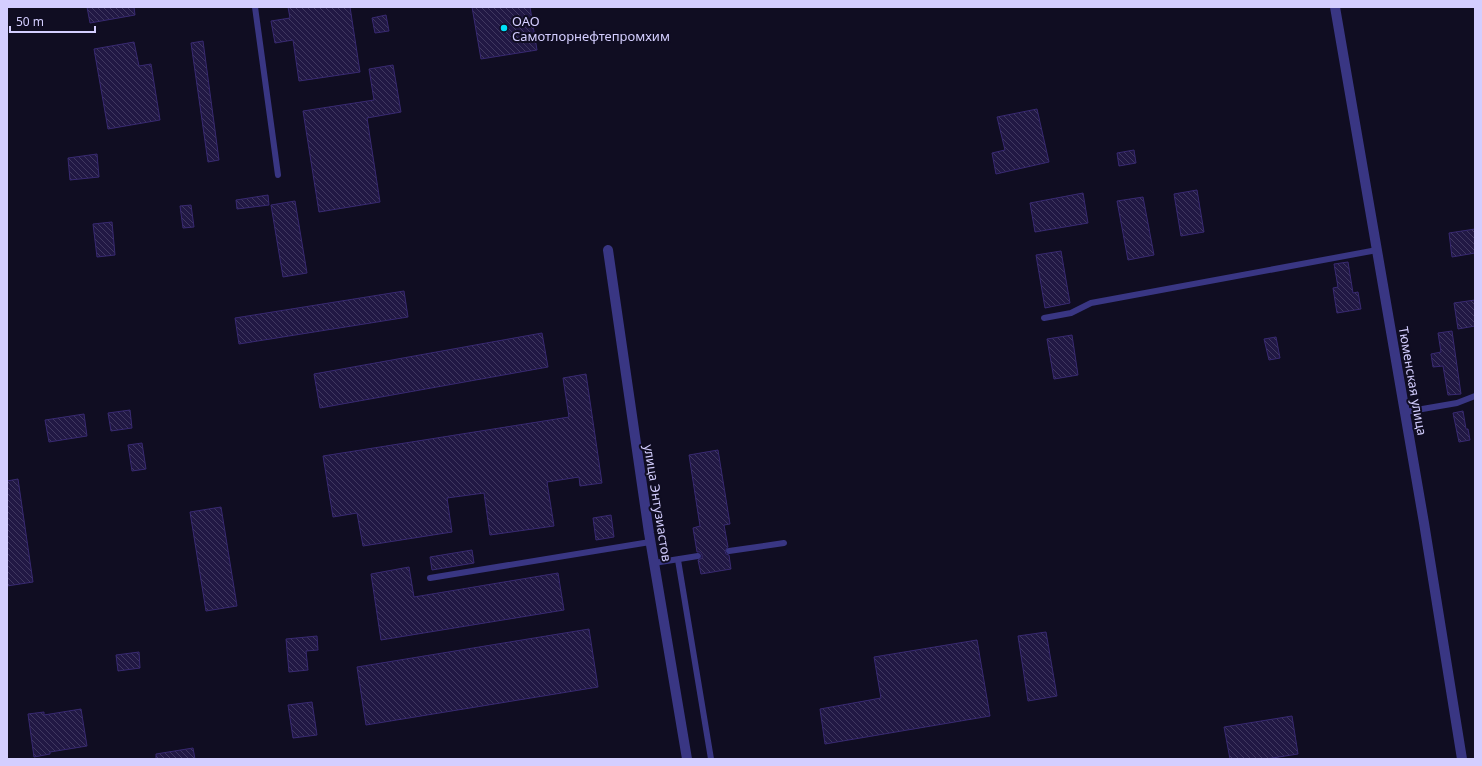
<svg xmlns="http://www.w3.org/2000/svg" width="1482" height="766" viewBox="0 0 1482 766" font-family="'Noto Sans',sans-serif">
<style>
.building{fill:url(#building-back-hatch);stroke:#382971}
.lines{fill:none;stroke-linecap:round;stroke-linejoin:round}
.service{stroke:#393683;stroke-width:6}
.minor{stroke:#393683;stroke-width:10}
.poi-dot{fill:#00e0f9;stroke:#100d22;stroke-width:1.5}
.labels{text-anchor:middle;dominant-baseline:central;stroke-width:4;stroke-linejoin:round;paint-order:stroke}
.poi-label{font-size:13px;fill:#d4ceff;stroke:#100d22;text-anchor:start}
.street-label{font-size:13px;fill:#d4ceff;stroke:#100d22}
</style>
<defs>
<pattern id="building-back-hatch" width="6" height="6" patternUnits="userSpaceOnUse"><rect width="6" height="6" fill="#211844"/><path d="M-1 5l2 2M0 0l6 6M5-1l2 2" fill="none" stroke="#403860"/></pattern>
</defs>
<rect width="100%" height="100%" fill="#100d22"/>
<g class="building">
<path d="M87,7h47l1,8 -45,8z"/>
<path d="M288,7h62l10,65 -61,9 -6,-41 -18,3 -4,-22 19,-3z"/>
<path d="M472,7h58l7,43 -56,9z"/>
<path d="M386,15l3,16 -14,2 -3,-15z"/>
<path d="M203,41l16,119 -11,2 -17,-119z"/>
<path d="M134,42l5,24 12,-2 9,56 -52,9 -14,-80z"/>
<path d="M393,65l8,47 -34,6 13,84 -61,10 -16,-101 71,-11 -5,-31z"/>
<path d="M1037,109l12,53 -53,12 -4,-21 13,-3 -8,-33z"/>
<path d="M1134,150l2,13 -17,3 -2,-13z"/>
<path d="M97,154l2,23 -29,3 -2,-22z"/>
<path d="M1197,190l7,42 -23,4 -7,-42z"/>
<path d="M1083,193l5,30 -53,9 -5,-29z"/>
<path d="M268,195l1,10 -32,4 -1,-9z"/>
<path d="M1143,197l11,58 -26,5 -11,-59z"/>
<path d="M295,201l12,72 -24,4 -12,-72z"/>
<path d="M191,205l3,22 -11,1 -3,-22z"/>
<path d="M112,222l3,33 -18,2 -4,-33z"/>
<path d="M1475,229v24l-23,4 -3,-24z"/>
<path d="M1061,251l9,52 -25,5 -9,-53z"/>
<path d="M1348,262l5,31 5,-1 3,17 -24,4 -4,-25 5,-1 -4,-23z"/>
<path d="M404,291l4,26 -169,27 -4,-26z"/>
<path d="M1475,300v26l-17,3 -4,-26z"/>
<path d="M1452,331l9,63 -13,1 -5,-29 -10,1 -2,-13 10,-2 -3,-19z"/>
<path d="M542,333l6,34 -228,41 -6,-34z"/>
<path d="M1072,335l6,40 -24,4 -7,-40z"/>
<path d="M1276,337l4,21 -11,2 -5,-21z"/>
<path d="M586,374l16,109 -22,3 -1,-9 -32,5 7,44 -64,9 -6,-42 -37,5 5,34 -89,14 -6,-33 -24,4 -10,-61 246,-39 -6,-39z"/>
<path d="M130,410l2,18 -21,3 -3,-18z"/>
<path d="M1463,411l3,18h2l2,11 -11,2 -6,-29z"/>
<path d="M84,414l3,22 -38,6 -4,-22z"/>
<path d="M142,443l4,26 -14,2 -4,-26z"/>
<path d="M718,450l12,74 -6,1 4,22 -3,4 1,3 3,1 2,14 -30,5 -3,-14 4,-2v-3l-2,-3h-3l-4,-24 7,-2 -11,-71z"/>
<path d="M18,479l15,103 -26,4v-105z"/>
<path d="M221,507l16,99 -31,5 -16,-99z"/>
<path d="M611,515l3,22 -18,3 -3,-22z"/>
<path d="M472,550l2,13 -42,7 -2,-13z"/>
<path d="M409,567l5,30 144,-24 6,37 -183,30 -10,-66z"/>
<path d="M589,629l9,58 -232,38 -9,-58z"/>
<path d="M1046,632l11,64 -29,5 -10,-65z"/>
<path d="M317,636l1,14 -12,1 2,19 -19,2 -3,-33z"/>
<path d="M977,640l13,76 -165,28 -5,-35 61,-11 -7,-41z"/>
<path d="M139,652l1,16 -22,3 -2,-16z"/>
<path d="M312,702l5,33 -24,3 -5,-33z"/>
<path d="M81,709l6,37 -37,6v2l-16,3 -6,-43 16,-2v3z"/>
<path d="M1292,716l6,38 -32,5h-36l-6,-32z"/>
<path d="M193,748l2,11h-39v-5z"/>
</g>
<g class="lines">
<g class="service">
<path d="M255,7l23,168"/>
<path d="M1044,318l27,-5 20,-10 286,-53"/>
<path d="M1405,412l52,-9 18,-7"/>
<path d="M729,551l55,-8"/>
<path d="M678,560l33,199"/>
<path d="M654,563l44,-7"/>
<path d="M430,578l220,-36"/>
</g>
<g class="minor">
<path d="M1335,7l89,516 38,236"/>
<path d="M608,250l41,283 38,226"/>
</g>
</g>
<circle class="poi-dot" cx="504" cy="28" r="4"/>
<g class="labels">
<g class="poi-label">
<text x="512" y="21">ОАО<tspan x="512" dy="15">Самотлорнефтепромхим</tspan></text>
</g>
<g class="street-label">
<text transform="translate(1413 381) rotate(80)">Тюменская улица</text>
<text transform="translate(658 503) rotate(81)">улица Энтузиастов</text>
</g>
</g>
<rect width="1482" height="766" fill="none" stroke="#d4ceff" stroke-width="16"/>
<path d="M10 26v6h85v-6" fill="none" stroke="#d4ceff" stroke-width="2"/>
<text x="16" y="26" font-size="12" fill="#d4ceff" stroke="#100d22" stroke-width="3" paint-order="stroke">50 m</text>
</svg>
